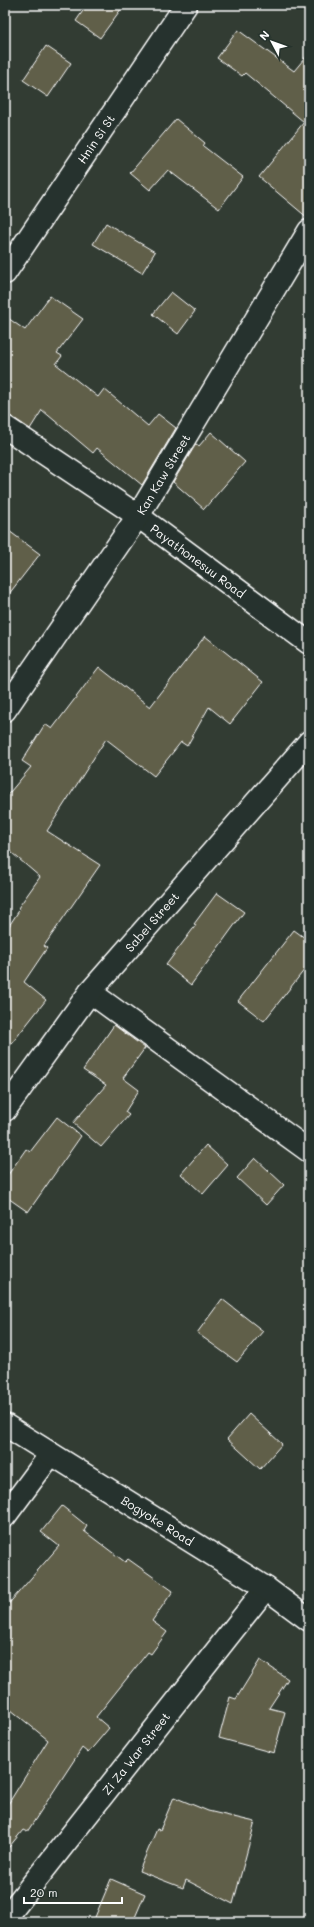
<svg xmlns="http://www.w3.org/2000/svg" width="314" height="1927" viewBox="0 0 314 1927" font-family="Mali,sans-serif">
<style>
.building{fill:#605e4a;stroke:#fff}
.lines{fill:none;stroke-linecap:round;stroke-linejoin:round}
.minor-casing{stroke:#fff;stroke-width:25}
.tertiary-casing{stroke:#fff;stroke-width:25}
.minor{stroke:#26332d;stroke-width:22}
.tertiary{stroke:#26332d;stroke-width:22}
.labels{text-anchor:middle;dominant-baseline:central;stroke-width:4;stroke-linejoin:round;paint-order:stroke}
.street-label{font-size:12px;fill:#fff;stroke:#26332d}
</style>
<rect width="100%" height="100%" fill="#323c33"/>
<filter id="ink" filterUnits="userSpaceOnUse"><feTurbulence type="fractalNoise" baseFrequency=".025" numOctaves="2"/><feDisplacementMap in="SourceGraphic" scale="8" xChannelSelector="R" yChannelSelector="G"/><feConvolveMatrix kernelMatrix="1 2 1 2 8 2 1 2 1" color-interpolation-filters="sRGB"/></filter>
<g filter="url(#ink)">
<g class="building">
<path d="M87,5h37l-24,33 -24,-17z"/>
<path d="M238,30l56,41 15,-18v166l-50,-42 45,-55 -59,-49 -3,3 -25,-18z"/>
<path d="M46,46l25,17 -23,34 -25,-17z"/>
<path d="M176,119l29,24 -2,3 40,31 -24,32 -51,-39 -18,20 -20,-17z"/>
<path d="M106,223l49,29 -13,21 -49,-29z"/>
<path d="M171,292l24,19 -17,23 -25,-20z"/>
<path d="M50,296l33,23 -26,34 5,3 -6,8 42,33 6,-8 44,37 10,-12 18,14 -34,57 -45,-37 -4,5 -51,-43 -12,19 -18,-12 -7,-2v-99l20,14z"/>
<path d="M211,432l34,30 -41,47 -31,-27 23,-38 3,2z"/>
<path d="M5,528l35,26 -35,45z"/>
<path d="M205,636l58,46 -33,42 -21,-17 -22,39 -6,-4 -27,34 -48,-37 -59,92 53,34 -56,81 3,2 -23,34 22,18 -41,52v-120l15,-23 -2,-1 22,-31 -35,-30v-49l26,-31 -9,-6 23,-37 7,5 47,-62 51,40z"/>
<path d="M217,893l27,19 -53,73 -25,-20 30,-40 -2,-1z"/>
<path d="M294,930l15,11v23l-45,57 -26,-20z"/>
<path d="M114,1025l31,23 -22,30 16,12 -14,22 4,3 -28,32 -28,-24 33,-38 -23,-15z"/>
<path d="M57,1117l24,19 -53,76 -23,-16v-17l21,-30 4,3z"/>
<path d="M206,1145l22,20 -25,29 -22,-20z"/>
<path d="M255,1158l29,27 -18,20 -29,-27z"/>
<path d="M222,1299l41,32 -26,31 -40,-29z"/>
<path d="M249,1414l33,30 -22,25 -33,-30z"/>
<path d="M62,1506l25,20 -3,5 41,31 3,-3 45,32 -21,30 15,11 -16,22 -3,-2 -52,65 13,11 -21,25 -6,-5 -55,84 -4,-2 -18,22v-43l43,-69 -43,-35v-97l54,-62 -18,-14z"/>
<path d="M260,1660l28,19 -19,29 16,4 -11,41 -55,-15 11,-41 6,2z"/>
<path d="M174,1797l34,14 47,11 -22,82 -47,-24 -3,8 -44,-17 18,-42 3,1z"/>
<path d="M111,1879l34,15 -12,28h-40z"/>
</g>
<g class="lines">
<defs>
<g id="minor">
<path id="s1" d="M5,273l181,-268"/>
<path id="s2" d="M5,427l133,89 171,127"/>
<path id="s3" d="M5,710l133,-194 171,-285"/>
<path d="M90,992l219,159"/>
<path id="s4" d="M5,1110l85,-118 219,-250"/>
<path d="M5,1516l46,-62"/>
<path id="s5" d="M5,1919l261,-331"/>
</g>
<g id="tertiary">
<path id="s6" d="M5,1425l261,163 43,32"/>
</g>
</defs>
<use href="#minor" class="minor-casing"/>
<use href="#tertiary" class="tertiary-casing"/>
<use href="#minor" class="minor"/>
<use href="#tertiary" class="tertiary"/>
</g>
</g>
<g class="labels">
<g class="street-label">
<text stroke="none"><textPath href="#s1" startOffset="162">Hnin Si St</textPath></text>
<text stroke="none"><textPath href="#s3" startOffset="284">Kan Kaw Street</textPath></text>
<text stroke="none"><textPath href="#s2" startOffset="235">Payathonesuu Road</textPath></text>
<text stroke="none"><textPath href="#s4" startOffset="239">Sabel Street</textPath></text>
<text stroke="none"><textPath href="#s6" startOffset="180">Bogyoke Road</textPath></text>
<text stroke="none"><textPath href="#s5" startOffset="211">Zi Za War Street</textPath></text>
</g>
</g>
<rect width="314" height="1927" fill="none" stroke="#26332d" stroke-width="20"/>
<rect x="10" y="10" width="294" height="1907" fill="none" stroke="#fff" stroke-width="1.5" filter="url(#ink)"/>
<g transform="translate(272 42) rotate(311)" stroke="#26332d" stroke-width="3" paint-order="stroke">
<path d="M0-3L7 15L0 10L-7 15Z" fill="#ffffff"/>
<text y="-6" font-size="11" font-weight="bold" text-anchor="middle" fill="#ffffff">N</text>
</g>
<path d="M24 1897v6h98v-6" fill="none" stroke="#ffffff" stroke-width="2"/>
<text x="30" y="1897" font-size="12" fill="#ffffff" stroke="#26332d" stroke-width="3" paint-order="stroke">20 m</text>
</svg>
